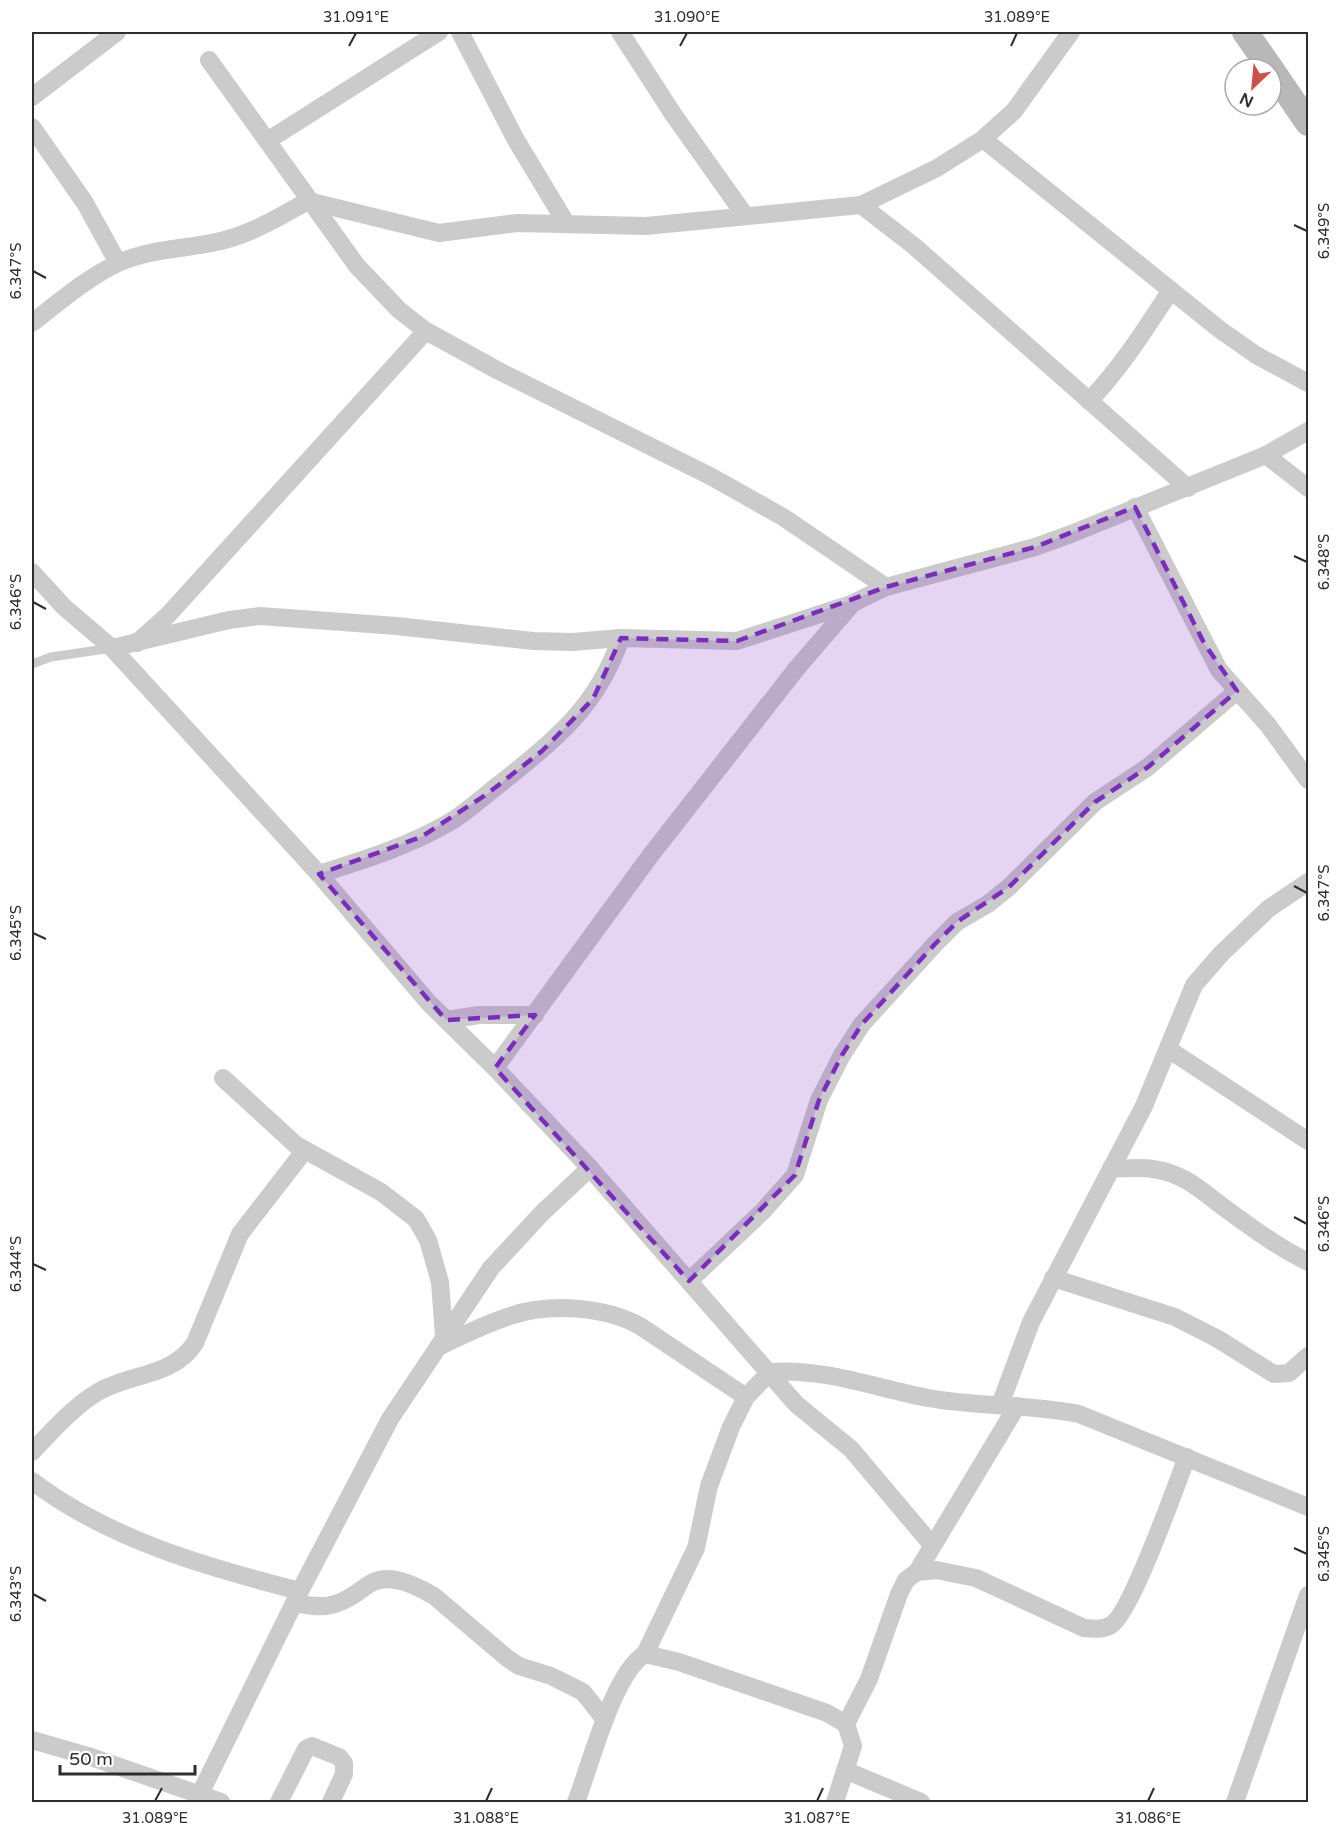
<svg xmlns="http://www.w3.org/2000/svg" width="1340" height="1834" viewBox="0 0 1340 1834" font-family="'Varela Round',sans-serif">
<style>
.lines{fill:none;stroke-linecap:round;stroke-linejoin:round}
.lane{stroke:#cbcbcb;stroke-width:9}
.street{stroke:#cbcbcb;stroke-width:18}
.secondary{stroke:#b8b8b8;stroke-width:26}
.marked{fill:#7b2cbf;fill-opacity:0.2;stroke:#7b2cbf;stroke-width:4.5;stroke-dasharray:12 8;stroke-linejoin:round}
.ticks{fill:none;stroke:#2e2e2e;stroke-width:2}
.neatline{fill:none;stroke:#2e2e2e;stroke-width:2}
.ticks-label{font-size:15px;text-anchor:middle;fill:#2e2e2e}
</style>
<rect width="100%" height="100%" fill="#fff"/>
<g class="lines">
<path class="lane" d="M32,664l19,-7 61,-9"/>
<g class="street">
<path d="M460,32l56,108 50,83"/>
<path d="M620,32l53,82 71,100"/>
<path d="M209,60l148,206 42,44 27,21 71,39 215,107 71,40 103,70"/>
<path d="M32,97l85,-65"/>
<path d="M32,127l53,76 33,60"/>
<path d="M983,139l236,190 37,26 52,28"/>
<path d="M267,141l172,-109"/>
<path d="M861,205l53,41 274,242"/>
<path d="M32,323c27,-21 55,-45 86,-60 31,-14 66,-14 98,-21 34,-7 63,-25 92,-41l131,32 78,-10 129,3 215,-21 76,-37 46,-29 31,-28 57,-79"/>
<path d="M1089,401c32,-33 57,-73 82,-111"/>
<path d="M1266,455l42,33"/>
<path d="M1135,507l84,163 49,55 40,55"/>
<path d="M32,572l32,35 48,41 207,226 109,128 67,66 95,100 206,236 55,45 81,96"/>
<path d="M137,643l31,-28 258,-284"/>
<path d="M112,648l117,-28 31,-4 137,10 136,15 39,1 49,-4 116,3 114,-37"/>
<path d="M319,874c45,-14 90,-28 131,-52 18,-11 34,-26 51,-39 55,-44 96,-76 120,-145"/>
<path d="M446,1020l33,-5h56"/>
<path d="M1168,1049l140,92"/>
<path d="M495,1068l155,-212 147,-188 56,-65 33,-16 149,-40 36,-13 195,-79 42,-24"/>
<path d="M223,1078l73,67 85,47 35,27 12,21 12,42 4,54"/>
<path d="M1111,1168c14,1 29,-1 42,1 31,4 50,23 73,40 26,19 53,39 82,53"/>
<path d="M1053,1278l122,39 43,22 56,35 15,-1 19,-17"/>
<path d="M689,1281l74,-70 32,-36 24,-75 23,-45 20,-31 73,-80 22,-22 31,-18 21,-17 86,-85 53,-35 89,-76"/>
<path d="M438,1347c23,-11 47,-23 72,-31 39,-13 94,-10 130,10l106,71"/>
<path d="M1000,1405l31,-83 113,-216 50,-121 27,-31 47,-45 40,-27"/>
<path d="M32,1452c18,-19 43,-47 66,-60 32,-19 75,-15 97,-49l45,-109 65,-84"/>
<path d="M32,1481c78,59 174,86 268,110"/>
<path d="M917,1572l100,-166"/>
<path d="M294,1603c11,2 25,5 37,2 14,-3 26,-12 37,-20 20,-14 47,0 66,11l73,62 12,8 32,10 32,16 22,28"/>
<path d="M645,1654l51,-106 13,-62 22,-59 15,-30 24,-25c55,-4 105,16 158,26 50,9 102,6 151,16l229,93"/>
<path d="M846,1724l23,-45 30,-85 7,-14 11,-8 19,-2 40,8 108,50c10,1 19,2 27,-3 20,-11 65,-140 76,-168"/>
<path d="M32,1740l59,17 130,45"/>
<path d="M847,1771l74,31"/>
<path d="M200,1794l100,-203 90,-172 101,-151 51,-55 48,-45"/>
<path d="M279,1802l27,-53 6,-3 27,11 5,6v11l-13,28"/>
<path d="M576,1802c14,-35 37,-129 69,-148l34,8 148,51 19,11 7,22 -18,56"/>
<path d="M1235,1802l73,-207"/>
</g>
<g class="secondary">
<path d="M1245,32l26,37"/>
<path d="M1271,69l37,54"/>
</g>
</g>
<path class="marked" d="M1135,507l69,136 33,48 -89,76 -53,35 -86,85 -52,35 -22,22 -73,80 -20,31 -23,45 -24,75 -106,106 -194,-213 40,-53 -89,5 -127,-146 102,-37 66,-43 55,-43 51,-52 28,-61 116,3 149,-54 149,-40z"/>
<path class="ticks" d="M349,46l7,-13M680,46l7,-13M1011,46l6,-13M1294,225l13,6M33,271l13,7M1294,556l13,6M33,602l13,7M1294,886l13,7M33,933l13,6M1294,1217l13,7M33,1264l13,6M1294,1548l13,6M33,1594l13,7M155,1801l7,-13M486,1801l6,-13M817,1801l6,-13M1148,1801l6,-13"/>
<rect width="1340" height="1834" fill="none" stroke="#ffffff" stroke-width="66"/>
<g transform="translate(1253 87) rotate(206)"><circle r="28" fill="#ffffff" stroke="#ababab" stroke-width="1.5"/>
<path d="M0-4.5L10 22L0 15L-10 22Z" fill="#cf5046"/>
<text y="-9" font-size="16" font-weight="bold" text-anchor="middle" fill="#2e2e2e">N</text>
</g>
<path d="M60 1765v9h135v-9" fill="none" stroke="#2e2e2e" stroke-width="3"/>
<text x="69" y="1765" font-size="18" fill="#2e2e2e" stroke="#ffffff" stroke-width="4.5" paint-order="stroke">50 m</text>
<rect x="33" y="33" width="1274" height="1768" class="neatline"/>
<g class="ticks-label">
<text x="356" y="22">31.091°E</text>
<text x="687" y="22">31.090°E</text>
<text x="1017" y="22">31.089°E</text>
<text transform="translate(1324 231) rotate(-90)" y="5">6.349°S</text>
<text transform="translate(16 271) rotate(-90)" y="5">6.347°S</text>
<text transform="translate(1324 562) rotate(-90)" y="5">6.348°S</text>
<text transform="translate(16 602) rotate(-90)" y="5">6.346°S</text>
<text transform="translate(1324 893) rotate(-90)" y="5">6.347°S</text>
<text transform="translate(16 933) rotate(-90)" y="5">6.345°S</text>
<text transform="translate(1324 1224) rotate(-90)" y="5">6.346°S</text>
<text transform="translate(16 1264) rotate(-90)" y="5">6.344°S</text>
<text transform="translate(1324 1554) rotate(-90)" y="5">6.345°S</text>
<text transform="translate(16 1594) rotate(-90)" y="5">6.343°S</text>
<text x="155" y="1823">31.089°E</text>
<text x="486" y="1823">31.088°E</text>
<text x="817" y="1823">31.087°E</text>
<text x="1148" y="1823">31.086°E</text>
</g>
</svg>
